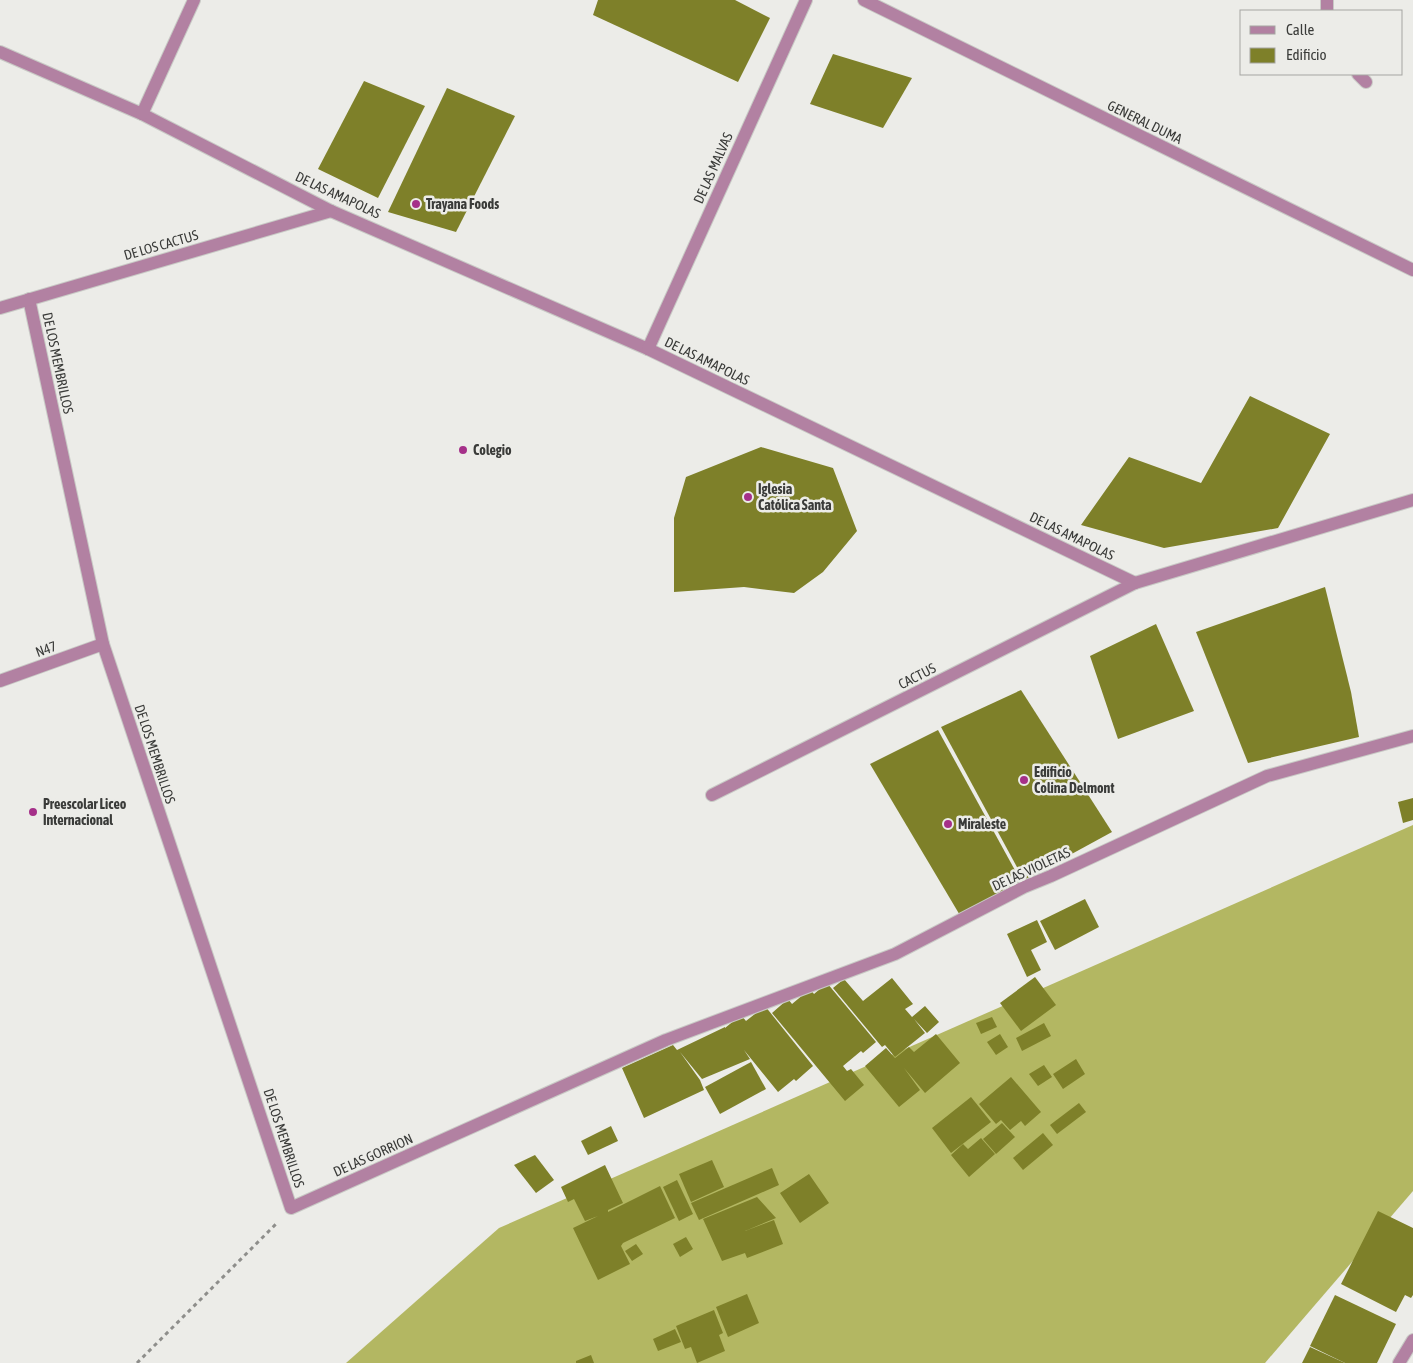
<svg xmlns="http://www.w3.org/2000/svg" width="1413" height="1363" viewBox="0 0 1413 1363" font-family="'Asap Condensed',sans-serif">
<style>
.forest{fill:#b3b762}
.building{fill:#7e8029}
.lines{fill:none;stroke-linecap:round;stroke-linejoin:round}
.minor-casing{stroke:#c8c9c5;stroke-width:14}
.path{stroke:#8e8e8b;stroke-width:3;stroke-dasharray:4 4;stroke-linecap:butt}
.minor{stroke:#b281a2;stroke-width:12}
.poi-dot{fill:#a53089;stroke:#ecece8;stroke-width:2}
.labels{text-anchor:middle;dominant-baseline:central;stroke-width:5;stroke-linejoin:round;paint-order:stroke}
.street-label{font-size:14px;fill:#3a3b39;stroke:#ecece8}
.poi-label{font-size:14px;font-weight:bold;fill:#3a3b39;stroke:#ecece8;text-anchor:start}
</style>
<rect width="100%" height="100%" fill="#ecece8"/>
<path class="forest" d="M1413,825v366l-148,172h-919l153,-135z"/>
<g class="building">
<path d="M598,0h137l35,18 -32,64 -145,-67z"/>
<path d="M833,54l79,24 -29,50 -73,-24z"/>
<path d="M364,81l61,25 -47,92 -60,-29z"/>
<path d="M447,88l68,28 -59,116 -68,-20z"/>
<path d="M1250,396l80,38 -52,94 -114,20 -83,-23 48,-68 72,26z"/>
<path d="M761,447l72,21 24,63 -34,41 -29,21 -50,-6 -70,5v-74l12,-41z"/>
<path d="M1325,587l26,105 8,45 -111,26 -52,-131z"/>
<path d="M1156,624l38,87 -76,28 -28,-83z"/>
<path d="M1021,690l91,142 -88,48 -83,-153z"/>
<path d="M938,730l84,153 -61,34 -91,-153z"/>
<path d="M1413,798v22l-10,3 -5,-21z"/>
<path d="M1085,899l14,28 -44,23 -15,-29z"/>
<path d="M1037,920l10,22 -16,8 10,20 -14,7 -20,-43z"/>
<path d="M1035,977l21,28 -35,26 -21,-28z"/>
<path d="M892,978l21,26 -8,5 7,8 13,-11 14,16 -12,11 -13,-14 11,14 -30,24 -10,-12 -3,2 -49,-59 11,-9 19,22z"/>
<path d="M827,983l49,59 -13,11 -2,-2 -18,15 4,5 4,-2 13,16 -19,16 -73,-88 16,-14 4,5 18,-15 4,5z"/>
<path d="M765,1006l48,60 -17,15 -2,-2 -16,13 -34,-42 6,9 -48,20 -22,-27 20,28 4,10 -60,28 -22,-50 51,-23 4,5 48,-23v1l16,-13 5,6z"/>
<path d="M992,1017l5,10 -16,7 -5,-11z"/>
<path d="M1044,1023l7,13 -29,15 -6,-13z"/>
<path d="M936,1034l24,29 -35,30 -21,-25 16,22 -21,17 -34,-41 21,-18 9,10 14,-11 5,5z"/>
<path d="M1000,1034l8,13 -12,8 -9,-13z"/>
<path d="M1076,1059l9,15 -22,15 -10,-15z"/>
<path d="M751,1062l15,27 -46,25 -15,-27z"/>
<path d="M1044,1065l8,12 -14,9 -9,-12z"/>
<path d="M1011,1077l30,35 -16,14 -4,-5 -11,9 -9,-10 -5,4 -17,-20z"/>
<path d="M971,1097l20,25 -40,31 -19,-25z"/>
<path d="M1079,1103l7,9 -29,22 -7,-9z"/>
<path d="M1002,1123l13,14 -19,17 -13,-15z"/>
<path d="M611,1126l7,15 -30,14 -7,-14z"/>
<path d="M1043,1133l10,12 -30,25 -10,-12z"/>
<path d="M981,1138l14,16 -26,23 -18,-22 12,-11 5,5z"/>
<path d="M535,1155l19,25 -18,13 -22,-28z"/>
<path d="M712,1160l12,27 -33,15 -12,-28z"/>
<path d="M605,1165l18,38 -15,7v2l52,-26 15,32 -52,25 -2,3 9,18 -32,16 -25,-52 25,-12 -13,5 -11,-22 -6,3 -7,-15z"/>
<path d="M772,1168l7,17 -80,35 -8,-17z"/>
<path d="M809,1174l20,29 -29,20 -20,-30z"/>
<path d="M677,1180l16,34 -14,7 -16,-34z"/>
<path d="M757,1197l19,21 -31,13 29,-11 9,24 -36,14 -2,-5 -23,8 -19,-42z"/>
<path d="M1378,1211l35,17v67l-2,3 -6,-3 -9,17 -55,-28z"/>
<path d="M686,1237l7,12 -13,8 -7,-13z"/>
<path d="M636,1244l7,10 -11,7 -7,-10z"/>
<path d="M747,1294l12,29 -31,14 -12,-30z"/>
<path d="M1335,1295l61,29 -19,39h-32l-35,-17z"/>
<path d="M714,1310l9,23 -4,2 6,16 -28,12 -6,-16 -6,2 -9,-23z"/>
<path d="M675,1329l6,13 -23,9 -5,-12z"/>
<path d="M1310,1347l35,16h-43z"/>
<path d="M591,1355l3,8h-18v-2z"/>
</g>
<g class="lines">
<defs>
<g id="minor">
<path d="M864,0l549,270"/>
<path d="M1327,11v-11"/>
<path d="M0,52l142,62 189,97 317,138 487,234"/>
<path d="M1358,74l8,8"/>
<path d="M142,114l52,-114"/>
<path d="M29,299l74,345 188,564 375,-168 229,-86 129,-67 27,-11 216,-100 146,-40"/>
<path d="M0,308l331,-97"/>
<path d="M648,349l158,-349"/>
<path d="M0,681l103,-37"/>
<path d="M712,795l423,-212 278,-83"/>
<path d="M1399,1363l14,-23"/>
</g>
</defs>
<use href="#minor" class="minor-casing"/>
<path class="path" d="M137,1363l140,-140"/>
<use href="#minor" class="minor"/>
</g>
<g class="poi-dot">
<circle cx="416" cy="204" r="5"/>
<circle cx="463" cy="450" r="5"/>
<circle cx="748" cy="497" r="5"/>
<circle cx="1024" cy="780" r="5"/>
<circle cx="33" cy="812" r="5"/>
<circle cx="948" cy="824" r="5"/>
</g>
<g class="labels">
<g class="street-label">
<text transform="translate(1145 122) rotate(26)">GENERAL DUMA</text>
<text transform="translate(713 168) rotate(-66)">DE LAS MALVAS</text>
<text transform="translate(338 195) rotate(25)">DE LAS AMAPOLAS</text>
<text transform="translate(161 245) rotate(-16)">DE LOS CACTUS</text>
<text transform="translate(707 361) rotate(26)">DE LAS AMAPOLAS</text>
<text transform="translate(58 363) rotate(78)">DE LOS MEMBRILLOS</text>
<text transform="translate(1072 536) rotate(26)">DE LAS AMAPOLAS</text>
<text transform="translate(46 649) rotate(-20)">N47</text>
<text transform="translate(917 676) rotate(-27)">CACTUS</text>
<text transform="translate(155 754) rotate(72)">DE LOS MEMBRILLOS</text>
<text transform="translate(1031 869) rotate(-25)">DE LAS VIOLETAS</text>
<text transform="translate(284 1138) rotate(72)">DE LOS MEMBRILLOS</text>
<text transform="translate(373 1155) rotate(-24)">DE LAS GORRION</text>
</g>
<g class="poi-label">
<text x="426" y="204">Trayana Foods</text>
<text x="473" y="450">Colegio</text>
<text x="758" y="489">Iglesia<tspan x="758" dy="16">Católica Santa</tspan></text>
<text x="1034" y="772">Edificio<tspan x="1034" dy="16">Colina Delmont</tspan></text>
<text x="43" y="804">Preescolar Liceo<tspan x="43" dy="16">Internacional</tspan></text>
<text x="958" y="824">Miraleste</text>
</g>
</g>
<rect x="1240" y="10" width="162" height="65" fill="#ecece8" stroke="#a5a5a2"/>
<rect x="1250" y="26" width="25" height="8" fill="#b281a2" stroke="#a5a5a2"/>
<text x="1286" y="35" font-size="15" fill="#3a3b39">Calle</text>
<rect x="1250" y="48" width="25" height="15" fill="#7e8029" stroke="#a5a5a2"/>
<text x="1286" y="60" font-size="15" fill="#3a3b39">Edificio</text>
</svg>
